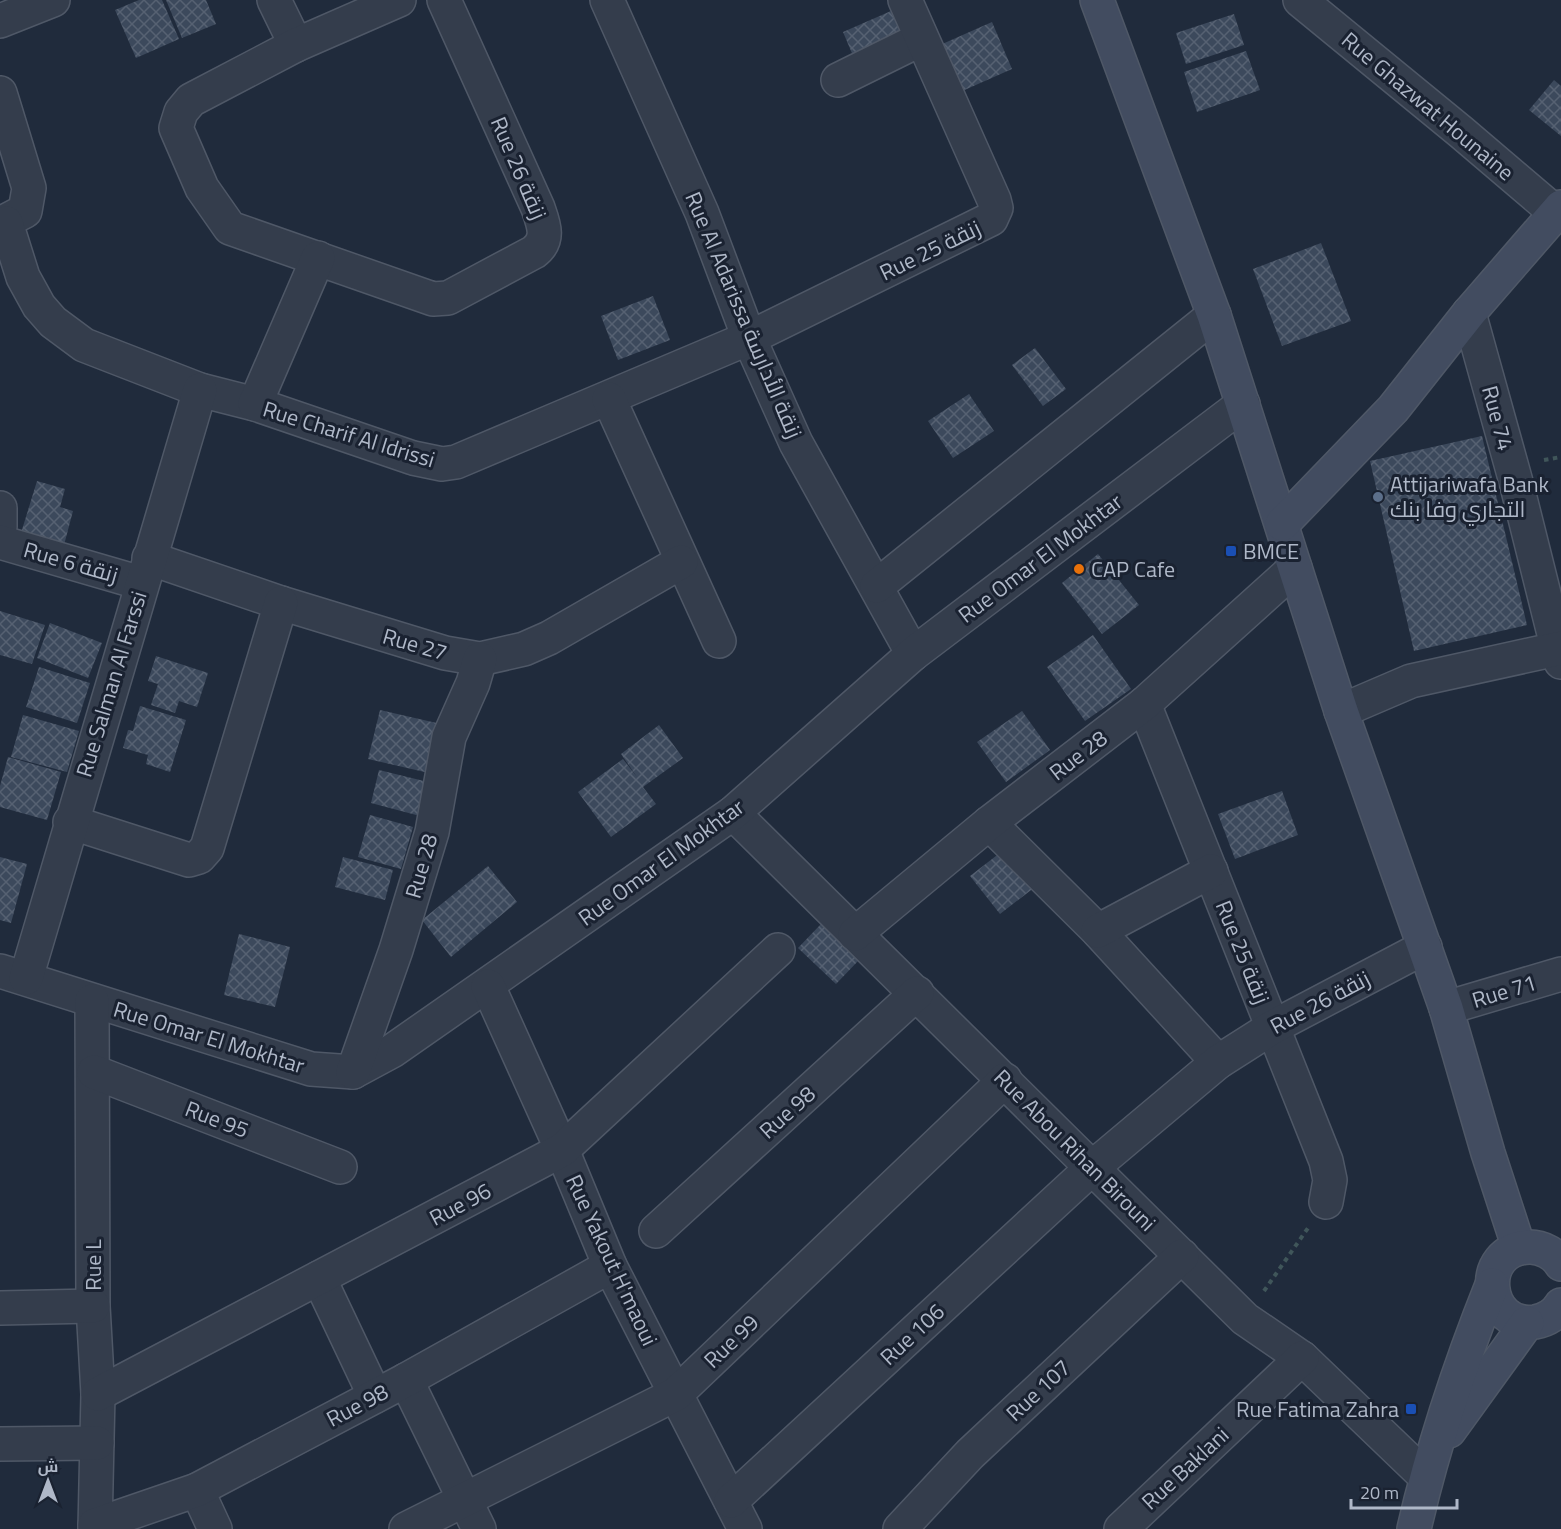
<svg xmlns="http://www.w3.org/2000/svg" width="1561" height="1529" viewBox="0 0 1561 1529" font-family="'Titillium Web',Cairo,sans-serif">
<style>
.building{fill:url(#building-cross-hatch)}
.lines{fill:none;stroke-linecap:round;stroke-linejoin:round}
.street-casing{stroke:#4f5867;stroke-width:36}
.secondary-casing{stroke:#4f5867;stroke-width:36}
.path{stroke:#40565a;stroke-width:4;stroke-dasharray:4.5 4.5;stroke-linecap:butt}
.street{stroke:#343d4c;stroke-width:33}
.secondary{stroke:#424c60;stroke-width:33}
.service-dot{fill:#5c6f8a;stroke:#1a2231;stroke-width:2}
.transit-dot{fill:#1a4fb4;stroke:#1a2231;stroke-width:2}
.food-dot{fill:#e8710a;stroke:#1a2231;stroke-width:2}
.labels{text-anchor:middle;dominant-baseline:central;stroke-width:6;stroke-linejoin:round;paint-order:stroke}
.street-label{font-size:22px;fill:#afb8c8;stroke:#1a2231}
.poi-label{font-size:22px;fill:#afb8c8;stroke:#1a2231;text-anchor:start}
</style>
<defs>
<pattern id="building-cross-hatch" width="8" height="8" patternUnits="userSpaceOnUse" patternTransform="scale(1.5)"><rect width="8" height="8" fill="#3c495c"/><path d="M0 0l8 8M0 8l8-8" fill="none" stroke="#566172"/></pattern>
</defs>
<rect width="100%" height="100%" fill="#202b3c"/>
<g class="building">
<path d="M139,0h23l17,39 -43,19 -21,-48z"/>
<path d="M166,0h40l10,24 -34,14z"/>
<path d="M891,11l12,26 -49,21 -11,-26z"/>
<path d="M1234,14l10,31 -58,19 -10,-31z"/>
<path d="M992,22l20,47 -52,23 -20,-47z"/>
<path d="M1246,51l14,39 -63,22 -13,-40z"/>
<path d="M1554,80l7,6v50l-32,-26z"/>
<path d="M1321,243l30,78 -69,25 -29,-77z"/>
<path d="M653,296l17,44 -52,20 -17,-44z"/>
<path d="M1035,348l31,41 -23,17 -31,-41z"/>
<path d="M969,394l25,37 -41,27 -25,-37z"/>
<path d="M1482,436l45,189 -113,26 -44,-190z"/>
<path d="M37,481l28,8 -5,18 13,4 -9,34 -43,-12z"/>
<path d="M1098,554l41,51 -37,29 -40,-51z"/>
<path d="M0,611l45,14 -13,39 -32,-9z"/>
<path d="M50,623l52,20 -14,35 -51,-20z"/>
<path d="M1093,635l38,54 -46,32 -38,-54z"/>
<path d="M156,656l52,17 -11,34 -18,-6 -4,12 -24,-8 7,-21 -10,-3z"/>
<path d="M39,667l51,16 -13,40 -51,-16z"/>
<path d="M140,706l46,14 -16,52 -24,-8 2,-9 -25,-7 5,-18 5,1z"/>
<path d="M380,710l61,14 -12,49 -61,-14z"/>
<path d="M1022,711l28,39 -44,32 -29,-40z"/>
<path d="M23,715l56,16 -12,41 -56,-15z"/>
<path d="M659,725l24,33 -40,29 13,17 -45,33 -33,-45 45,-33 14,18 -16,-23z"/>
<path d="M8,757l53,15 -14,48 -47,-13v-21z"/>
<path d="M379,770l49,12 -8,34 -49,-13z"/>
<path d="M1282,791l16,44 -63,24 -17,-45z"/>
<path d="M370,815l43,12 -12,42 -43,-12z"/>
<path d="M1005,849l30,38 -35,27 -30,-38z"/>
<path d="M0,857l27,7 -16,59 -11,-3z"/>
<path d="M343,857l50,13 -8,30 -50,-13z"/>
<path d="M488,866l29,36 -66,55 -29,-37z"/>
<path d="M821,924l38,36 -23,24 -38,-36z"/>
<path d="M239,934l51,13 -15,60 -51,-12z"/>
</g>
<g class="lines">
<defs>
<g id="street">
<path d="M274,0l22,45"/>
<path d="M399,0l-103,45 -105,55 -10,12 -5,16 26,60 28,40 203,71 15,-1 86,-46c16,-12 10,-27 4,-44l-94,-208"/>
<path d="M607,0l95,213 47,125 47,105 117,211"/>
<path d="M1300,0l161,132 95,81"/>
<path d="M0,21l53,-21"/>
<path d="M838,80l83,-41"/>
<path d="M0,93l29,95 -4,23 -25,13"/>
<path d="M6,223l17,54 16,29 14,16 31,23 116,45 55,14 158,54 29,6 14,-2 293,-124 242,-119 5,-11 -2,-8 -89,-200"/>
<path d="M1469,313l47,169 45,180"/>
<path d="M609,399l110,242"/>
<path d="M255,404l63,-146"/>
<path d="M0,508v19"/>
<path d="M0,542l141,41"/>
<path d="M149,558l132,45 164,50 35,6 44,-10 25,-11 132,-76"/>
<path d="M877,586l337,-271"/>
<path d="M1144,704l182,457 4,19 -4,22"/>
<path d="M1341,711l70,-30 150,-33"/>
<path d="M733,813l512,506 57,39 124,119"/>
<path d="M70,822l119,38 10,-3 8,-9 74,-245"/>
<path d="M989,823l109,108 120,131"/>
<path d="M1098,931l113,-60"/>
<path d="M855,934l134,-111 155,-119 151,-136"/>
<path d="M0,971l311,98 42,3 39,-21 341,-238 180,-159 330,-250"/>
<path d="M26,978l174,-588"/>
<path d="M488,986l74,164 48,116 135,263"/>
<path d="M92,1001l1,305 5,88 -3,135"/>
<path d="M1446,1008l115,-34"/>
<path d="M94,1072l246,95"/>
<path d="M353,1072l43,-122 36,-118 17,-95 24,-54 7,-24"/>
<path d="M656,1231l261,-238"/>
<path d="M319,1278l56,118"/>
<path d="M0,1308l93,-2"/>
<path d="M406,1380l73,149"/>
<path d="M98,1394l464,-244 216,-200"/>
<path d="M0,1444l97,-1"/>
<path d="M197,1490l18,39"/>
<path d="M731,1501l362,-334 125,-105 55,-35 152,-80"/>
<path d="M95,1525l102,-35 209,-110 204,-114"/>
<path d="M406,1529l270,-135 329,-314"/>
<path d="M900,1529l70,-75 212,-198"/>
<path d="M1121,1529l181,-171"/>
</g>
<g id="secondary">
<path d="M1097,0l117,315 127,396 105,297 42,145 31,95"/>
<path d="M1282,524l111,-115 76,-96 92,-106"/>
<path d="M1561,1264c-6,-10 -19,-17 -31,-17 -55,1 -46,82 5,75 11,-2 20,-7 26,-17"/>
<path d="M1449,1431l78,-108"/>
<path d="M1414,1529c19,-83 46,-164 78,-244"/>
</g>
</defs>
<use href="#street" class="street-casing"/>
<use href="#secondary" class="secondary-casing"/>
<g class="path">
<path d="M1544,460l17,-3"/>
<path d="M1264,1291l44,-63"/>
</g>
<use href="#street" class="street"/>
<use href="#secondary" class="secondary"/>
</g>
<circle class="service-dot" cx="1378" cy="497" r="6"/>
<g class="transit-dot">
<rect x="1225" y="545" width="12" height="12" rx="3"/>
<rect x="1405" y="1403" width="12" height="12" rx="3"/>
</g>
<circle class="food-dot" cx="1079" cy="569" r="6"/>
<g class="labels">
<g class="street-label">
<text transform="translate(1428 106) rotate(40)">Rue Ghazwat Hounaine</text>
<text transform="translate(519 168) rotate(67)">Rue 26 زنقة</text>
<text transform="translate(930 250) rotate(-26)">Rue 25 زنقة</text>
<text transform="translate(744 315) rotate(67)">Rue Al Adarissa زنقة الأدارسة</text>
<text transform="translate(1498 418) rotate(75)">Rue 74</text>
<text transform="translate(349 434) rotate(17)">Rue Charif Al Idrissi</text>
<text transform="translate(1040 558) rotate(-37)">Rue Omar El Mokhtar</text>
<text transform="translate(71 562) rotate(16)">Rue 6 زنقة</text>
<text transform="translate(415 644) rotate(16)">Rue 27</text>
<text transform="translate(111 684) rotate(-73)">Rue Salman Al Farssi</text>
<text transform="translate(1078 755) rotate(-38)">Rue 28</text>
<text transform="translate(661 862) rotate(-36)">Rue Omar El Mokhtar</text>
<text transform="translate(421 866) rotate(-74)">Rue 28</text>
<text transform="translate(1243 952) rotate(68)">Rue 25 زنقة</text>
<text transform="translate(1504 991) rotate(-17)">Rue 71</text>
<text transform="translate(1320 1002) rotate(-28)">Rue 26 زنقة</text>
<text transform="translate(209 1037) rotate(17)">Rue Omar El Mokhtar</text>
<text transform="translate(787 1112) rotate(-42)">Rue 98</text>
<text transform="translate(217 1119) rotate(21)">Rue 95</text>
<text transform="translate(1075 1150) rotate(45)">Rue Abou Rihan Birouni</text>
<text transform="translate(460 1204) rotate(-28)">Rue 96</text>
<text transform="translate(612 1260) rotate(65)">Rue Yakout H'maoui</text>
<text transform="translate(93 1265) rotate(-90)">Rue L</text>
<text transform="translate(912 1334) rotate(-43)">Rue 106</text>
<text transform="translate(731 1341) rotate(-44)">Rue 99</text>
<text transform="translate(1038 1390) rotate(-43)">Rue 107</text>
<text transform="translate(357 1405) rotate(-28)">Rue 98</text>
<text transform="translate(1185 1468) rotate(-43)">Rue Baklani</text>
</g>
<g class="poi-label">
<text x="1390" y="484">Attijariwafa Bank<tspan x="1390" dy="25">التجاري وفا بنك</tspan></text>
<text x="1243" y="551">BMCE</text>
<text x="1091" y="569">CAP Cafe</text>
<text x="1399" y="1409" text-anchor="end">Rue Fatima Zahra</text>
</g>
</g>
<g transform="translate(48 1481)" stroke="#1a2231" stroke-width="4.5" paint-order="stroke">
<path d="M0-4.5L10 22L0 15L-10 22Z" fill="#afb8c8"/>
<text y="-9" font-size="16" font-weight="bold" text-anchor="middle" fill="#afb8c8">ش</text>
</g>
<path d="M1351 1499v9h106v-9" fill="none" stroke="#afb8c8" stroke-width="3"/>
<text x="1360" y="1499" font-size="18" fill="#afb8c8" stroke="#1a2231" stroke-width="4.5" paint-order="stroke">20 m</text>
</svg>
